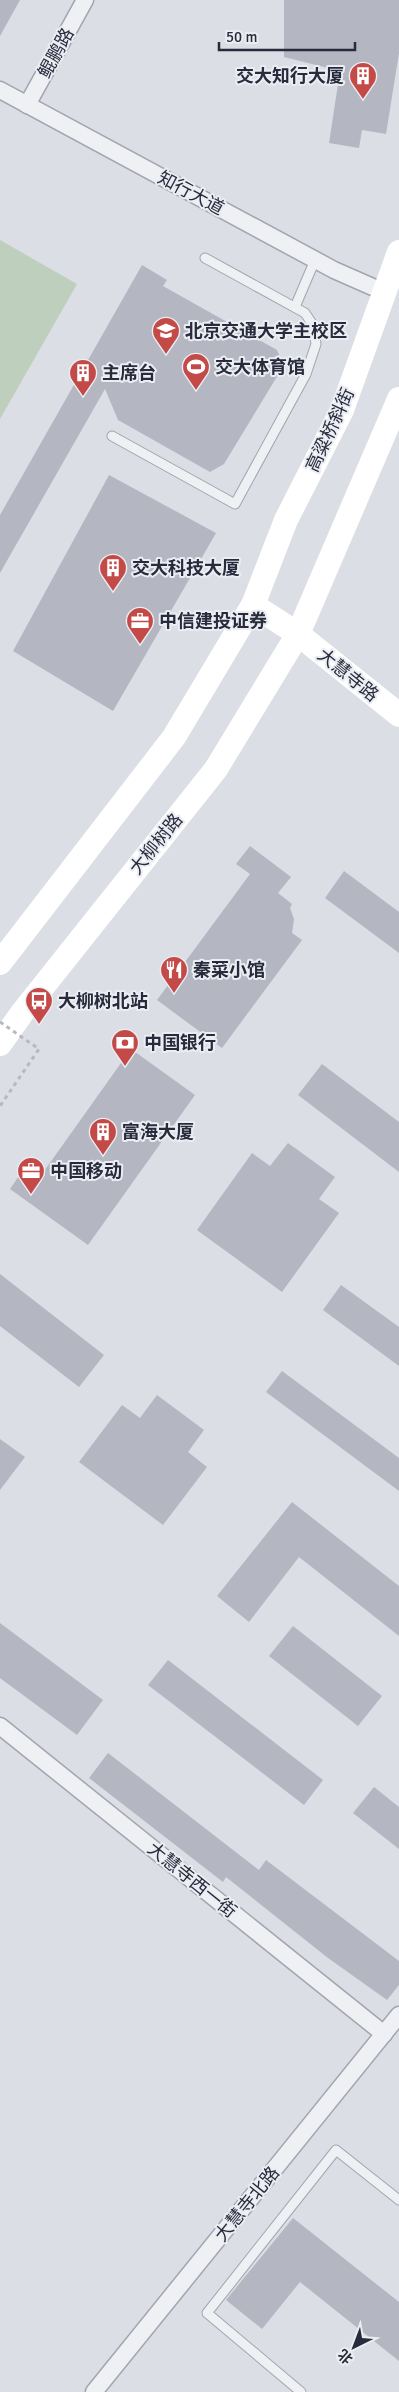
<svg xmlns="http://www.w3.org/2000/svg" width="399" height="2392" viewBox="0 0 399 2392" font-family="Signika,'Noto Sans SC',sans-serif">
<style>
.green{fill:#bfcfbe}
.building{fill:#b4b7c2}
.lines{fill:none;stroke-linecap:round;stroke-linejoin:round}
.lane-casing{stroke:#a2a5af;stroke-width:11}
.street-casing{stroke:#a2a5af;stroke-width:19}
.lane{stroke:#eff0f4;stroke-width:9}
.street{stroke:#eff0f4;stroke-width:16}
.secondary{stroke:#fff;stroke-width:24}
.path-bridge{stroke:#b7b9c0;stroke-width:3;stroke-dasharray:4 4;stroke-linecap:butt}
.labels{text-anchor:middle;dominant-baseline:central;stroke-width:4;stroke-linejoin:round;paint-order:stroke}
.street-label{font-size:18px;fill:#272b3b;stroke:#ebedf3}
.poi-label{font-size:18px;font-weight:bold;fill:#272b3b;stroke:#ebedf3;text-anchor:start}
</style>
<rect width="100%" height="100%" fill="#dcdee5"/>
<path class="green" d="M0,240l77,44 -77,135z"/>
<g class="building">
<path d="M0,0h20l-20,36z"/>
<path d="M284,0h115v53l-13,81 -24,-4 -3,18 -30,-5 11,-72 -56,-14z"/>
<path d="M142,265l25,15 -4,6 114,64 7,15 -60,99 -14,8 -92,-52 -13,-31 -105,184v-58z"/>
<path d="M109,475l107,58 -103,178 -100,-60z"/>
<path d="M250,846l41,31 -13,16 14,11 -2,4 4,11 -2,14 10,7 -80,108 -65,-48 93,-126 -14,-10z"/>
<path d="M344,871l55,41v41l-74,-55z"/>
<path d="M131,1049l64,46 -107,150 -78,-56 13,-19 14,11z"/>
<path d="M322,1064l77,58v50l-101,-77z"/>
<path d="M288,1143l47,34 -16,22 20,14 -57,79 -85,-62 55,-77 18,13z"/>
<path d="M0,1274l104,81 -25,32 -79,-61z"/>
<path d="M341,1285l58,42v39l-76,-56z"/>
<path d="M282,1371l117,87v33l-133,-99z"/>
<path d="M157,1395l47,35 -16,22 19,15 -44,58 -84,-63 43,-57 18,13z"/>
<path d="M0,1439l25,18 -25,33z"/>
<path d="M292,1502l107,84v50l-100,-79 -50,65 -32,-26z"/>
<path d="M0,1623l103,77 -26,35 -77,-57z"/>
<path d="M293,1626l89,70 -24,30 -89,-70z"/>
<path d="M168,1660l155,120 -19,25 -156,-120z"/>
<path d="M108,1753l151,117 7,-10 133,101v24l-12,15 -59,-42 -102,-81 -3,5 -134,-104z"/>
<path d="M374,1787l25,20v42l-46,-36z"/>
<path d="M293,2218l106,84v59l-99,-79 -38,47 -36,-29z"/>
</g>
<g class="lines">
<defs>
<g id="lane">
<path d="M295,307l20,-47"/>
<path d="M112,436l123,68 71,-130 10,-30 -3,-19 -8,-12 -100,-55"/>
<path d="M301,2392l-94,-79 129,-163 63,50"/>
</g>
<g id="street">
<path d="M0,90l334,180 50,22"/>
<path d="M27,105l58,-105"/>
<path d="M0,1726l384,308"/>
<path d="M94,2392l305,-377"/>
</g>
</defs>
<use href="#lane" class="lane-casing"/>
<use href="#street" class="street-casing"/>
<use href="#lane" class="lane"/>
<use href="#street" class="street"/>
<g class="secondary">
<path d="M253,605l45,29 101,81"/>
<path d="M0,963l174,-226 79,-132 33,-85 56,-110 57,-158"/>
<path d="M0,1044l22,-31 194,-244 82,-135 101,-235"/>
</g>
<path class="path-bridge" d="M0,1022l39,27 -39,57"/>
</g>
<defs>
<symbol id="building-pin" viewBox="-11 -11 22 30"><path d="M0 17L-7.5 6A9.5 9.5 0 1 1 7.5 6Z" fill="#c44a48" stroke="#ebedf3"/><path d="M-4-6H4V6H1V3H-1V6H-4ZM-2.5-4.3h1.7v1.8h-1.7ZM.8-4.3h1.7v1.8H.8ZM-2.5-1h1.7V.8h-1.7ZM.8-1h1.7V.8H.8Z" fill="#fff"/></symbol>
<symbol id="university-pin" viewBox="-11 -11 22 30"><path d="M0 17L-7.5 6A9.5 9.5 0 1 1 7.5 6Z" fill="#c44a48" stroke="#ebedf3"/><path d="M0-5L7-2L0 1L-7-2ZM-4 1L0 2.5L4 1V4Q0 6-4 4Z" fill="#fff"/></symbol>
<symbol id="stadium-pin" viewBox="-11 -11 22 30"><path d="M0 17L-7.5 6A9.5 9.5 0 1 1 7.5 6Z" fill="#c44a48" stroke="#ebedf3"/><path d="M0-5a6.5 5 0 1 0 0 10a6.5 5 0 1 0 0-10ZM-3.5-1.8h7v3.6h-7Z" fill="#fff"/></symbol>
<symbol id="office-pin" viewBox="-11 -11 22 30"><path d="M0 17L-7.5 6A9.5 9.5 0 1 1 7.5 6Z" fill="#c44a48" stroke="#ebedf3"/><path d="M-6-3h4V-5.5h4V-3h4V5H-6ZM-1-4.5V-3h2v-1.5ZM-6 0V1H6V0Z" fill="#fff"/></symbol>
<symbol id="restaurant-pin" viewBox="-11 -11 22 30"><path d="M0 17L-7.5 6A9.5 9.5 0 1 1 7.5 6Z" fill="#c44a48" stroke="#ebedf3"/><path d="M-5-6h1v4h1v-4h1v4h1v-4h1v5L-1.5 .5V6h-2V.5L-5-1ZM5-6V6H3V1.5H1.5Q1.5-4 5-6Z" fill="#fff"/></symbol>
<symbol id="bus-pin" viewBox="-11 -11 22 30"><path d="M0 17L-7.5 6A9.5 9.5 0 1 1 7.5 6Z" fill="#c44a48" stroke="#ebedf3"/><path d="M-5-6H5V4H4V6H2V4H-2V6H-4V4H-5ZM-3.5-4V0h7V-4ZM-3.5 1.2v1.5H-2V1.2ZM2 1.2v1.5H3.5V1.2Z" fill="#fff"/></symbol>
<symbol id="bank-pin" viewBox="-11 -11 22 30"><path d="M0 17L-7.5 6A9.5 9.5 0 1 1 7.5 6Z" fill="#c44a48" stroke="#ebedf3"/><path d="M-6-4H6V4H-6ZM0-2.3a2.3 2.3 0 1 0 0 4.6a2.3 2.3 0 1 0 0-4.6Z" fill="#fff"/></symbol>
</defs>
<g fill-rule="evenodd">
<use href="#building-pin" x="347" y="60" width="32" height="43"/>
<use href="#university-pin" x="150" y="315" width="32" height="43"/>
<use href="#stadium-pin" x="180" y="351" width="32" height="43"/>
<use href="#building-pin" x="67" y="357" width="32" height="43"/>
<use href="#building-pin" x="97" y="552" width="32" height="43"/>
<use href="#office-pin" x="124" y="605" width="32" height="43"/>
<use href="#restaurant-pin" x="158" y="954" width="32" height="43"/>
<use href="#bus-pin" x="23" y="985" width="32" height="43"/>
<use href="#bank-pin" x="109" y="1027" width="32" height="43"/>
<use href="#building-pin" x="87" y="1116" width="32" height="43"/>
<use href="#office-pin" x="15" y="1155" width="32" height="43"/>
</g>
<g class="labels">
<g class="street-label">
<text transform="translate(56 53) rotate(-61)">鲲鹏路</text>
<text transform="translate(191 193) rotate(28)">知行大道</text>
<text transform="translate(330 430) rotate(-65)">高粱桥斜街</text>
<text transform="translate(348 675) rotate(39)">大慧寺路</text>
<text transform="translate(156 844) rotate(-51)">大柳树路</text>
<text transform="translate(192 1880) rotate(39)">大慧寺西一街</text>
<text transform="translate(247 2204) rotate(-51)">大慧寺北路</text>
</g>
<g class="poi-label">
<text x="344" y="76" text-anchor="end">交大知行大厦</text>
<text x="185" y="331">北京交通大学主校区</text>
<text x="215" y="367">交大体育馆</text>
<text x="102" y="373">主席台</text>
<text x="132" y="568">交大科技大厦</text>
<text x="159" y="621">中信建投证券</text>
<text x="193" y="970">秦菜小馆</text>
<text x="58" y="1001">大柳树北站</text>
<text x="144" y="1043">中国银行</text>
<text x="122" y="1132">富海大厦</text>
<text x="50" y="1171">中国移动</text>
</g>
</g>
<g transform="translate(354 2347) rotate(222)" stroke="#ebedf3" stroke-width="4" paint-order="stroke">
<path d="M0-4L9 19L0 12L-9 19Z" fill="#272b3b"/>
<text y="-8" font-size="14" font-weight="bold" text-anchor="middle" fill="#272b3b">北</text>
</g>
<path d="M219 42v8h136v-8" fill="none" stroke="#272b3b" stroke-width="2.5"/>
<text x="226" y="42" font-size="15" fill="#272b3b" stroke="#ebedf3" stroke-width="4" paint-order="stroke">50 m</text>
</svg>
